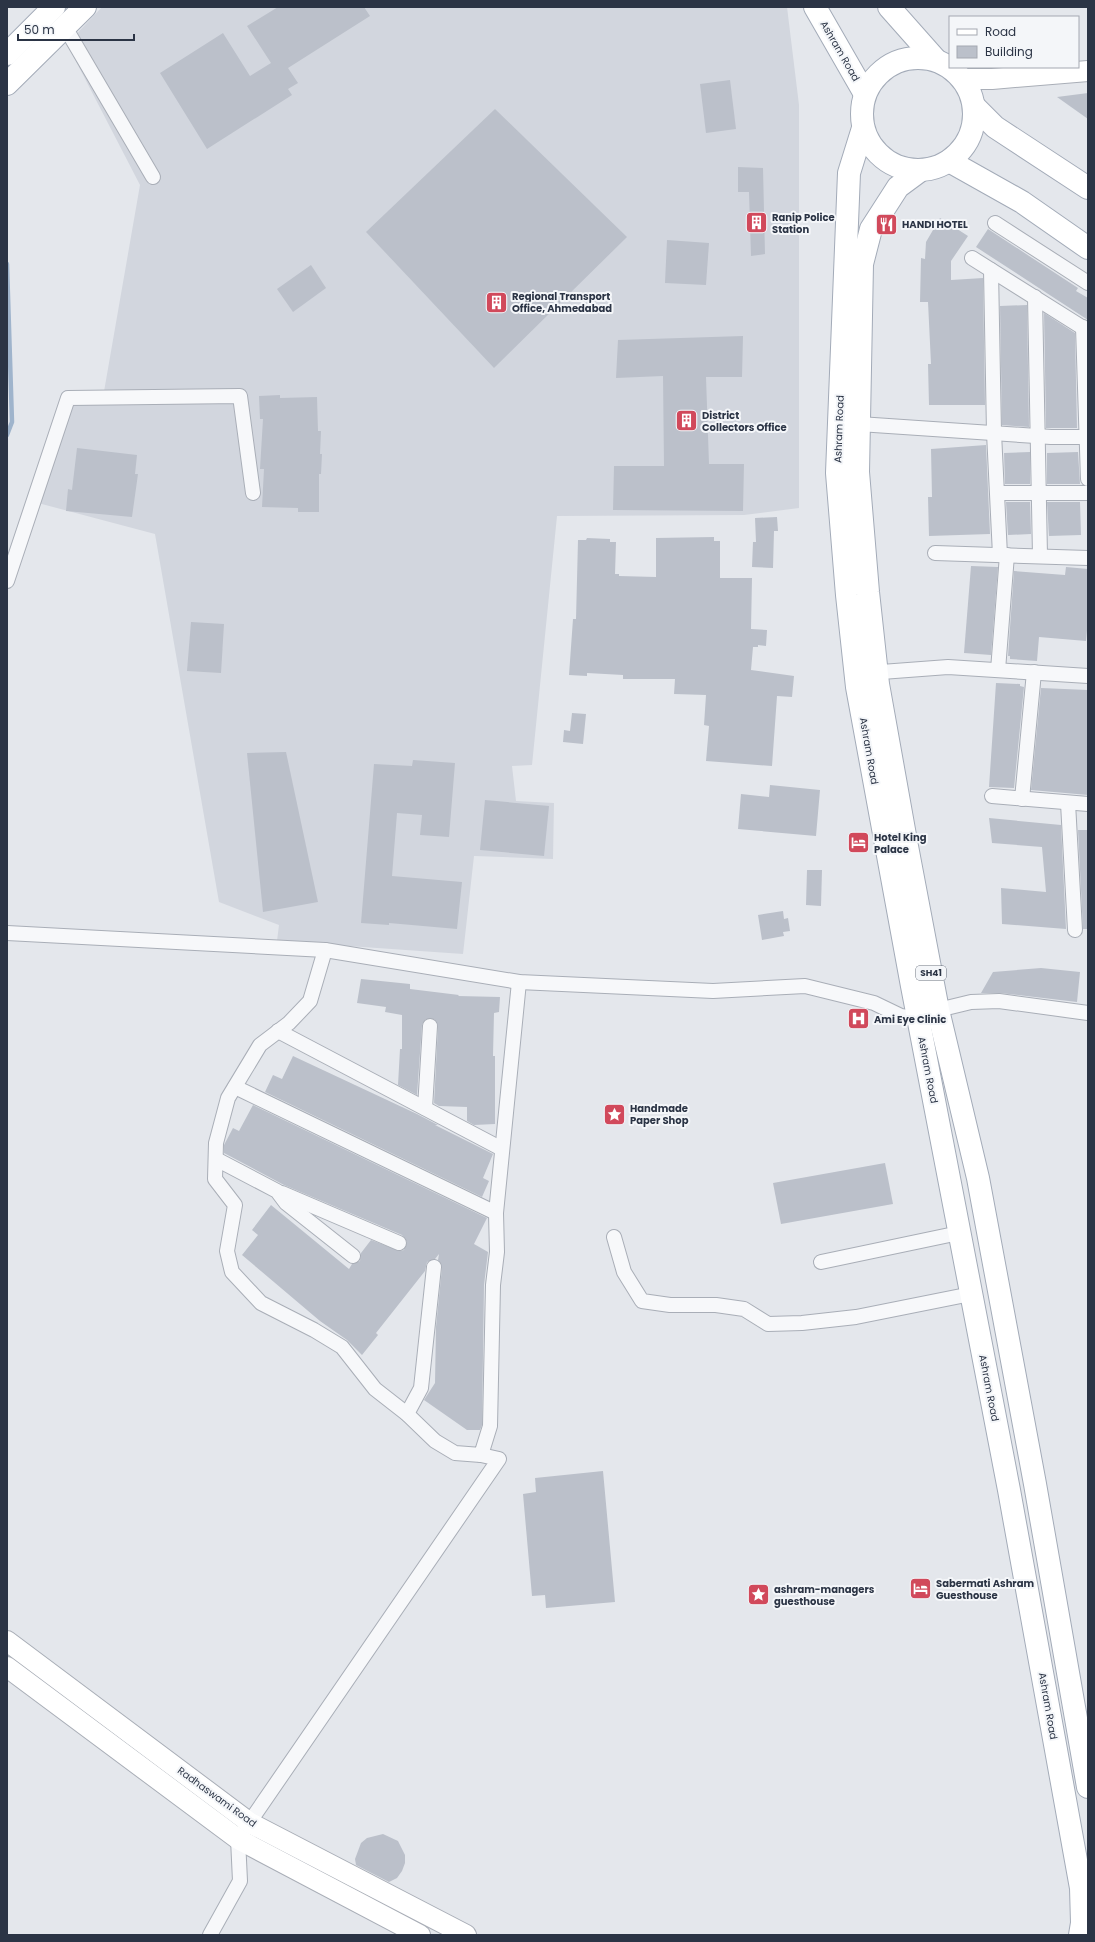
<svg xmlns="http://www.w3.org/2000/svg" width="1095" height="1942" viewBox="0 0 1095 1942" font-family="Poppins,sans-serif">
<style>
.built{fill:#d2d6de}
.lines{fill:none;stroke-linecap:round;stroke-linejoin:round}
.stream{stroke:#9fb4cc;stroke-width:4.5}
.building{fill:#bbc0ca}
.street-casing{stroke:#a9aeb7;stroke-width:16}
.secondary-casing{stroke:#a9aeb7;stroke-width:22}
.primary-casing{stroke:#a3abb8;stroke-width:24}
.street{stroke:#f7f8fa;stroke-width:14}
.secondary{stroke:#fff;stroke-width:20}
.primary{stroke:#fff;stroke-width:22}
.labels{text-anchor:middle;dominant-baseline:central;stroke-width:4;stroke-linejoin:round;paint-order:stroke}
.shield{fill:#f4f6f9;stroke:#676e7b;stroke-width:1}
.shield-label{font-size:9px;font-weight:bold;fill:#2b3445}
.street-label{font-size:10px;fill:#2b3445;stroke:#f4f6f9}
.poi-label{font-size:10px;font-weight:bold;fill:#2b3445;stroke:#f4f6f9;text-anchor:start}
</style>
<rect width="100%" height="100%" fill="#e4e7ec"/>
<path class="built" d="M102,7h685l12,98v403l-55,7 -187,1 -25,249 -20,1 4,35 38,2 -1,56 -79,-3 -11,98 -186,-13 2,-16 -60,-23 -64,-368 -117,-31 34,-99 30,-1 38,-218 -73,-141z"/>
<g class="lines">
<path class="stream" d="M7,264l5,158 -5,13"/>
</g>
<g class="building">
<path d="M278,7h86l6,9 -82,52 10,15 -10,6 4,6 -85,54 -47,-76 63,-40 27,43 21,-13 -24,-37z"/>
<path d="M730,80l6,49 -30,4 -6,-49z"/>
<path d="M1088,93v26l-31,-22z"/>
<path d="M495,109l132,128 -133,131 -128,-136z"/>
<path d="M738,167l25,1 2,86 -14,2 -2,-64h-11z"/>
<path d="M940,218l28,18 -17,25v19l32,-2 2,127h-56l-1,-41h3l-3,-62h-8l1,-44 4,1 1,-17z"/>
<path d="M988,229l90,59 -2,3 12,7v22l-112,-73z"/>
<path d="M667,240l42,3 -3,42 -41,-2z"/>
<path d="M311,265l15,23 -33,24 -16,-23z"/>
<path d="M1027,305l2,122 -27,-2 -2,-119z"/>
<path d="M1044,313l31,20 2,95h-31z"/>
<path d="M743,336l-1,41h-36l3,87h35l-1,47 -130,-1 1,-44h50l-1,-90 -47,2 2,-38z"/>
<path d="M280,395v3l37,-1 1,34h3l-1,23h2l-1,20h-2v38h-21v-4l-36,-1 2,-38h-4l3,-50h-3l-1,-23z"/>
<path d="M986,445l4,89 -61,2 -1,-39h4l-1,-48z"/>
<path d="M77,448l60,7 -2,19h3l-6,43 -66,-6 2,-22 4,1z"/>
<path d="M1030,452v32h-25l-1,-31z"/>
<path d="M1078,452l2,32h-33v-31z"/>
<path d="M1006,502h24l1,32 -23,1z"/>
<path d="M1047,502h33l1,33 -32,1z"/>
<path d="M777,517l1,14h-4l-1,37 -21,-1 1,-25h3l-1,-24z"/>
<path d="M714,537v4h6v37h32l-1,51 16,1 -1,16 -8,-1v2h-5l-2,23 43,6 -2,21 -15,-1 -5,70 -66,-5 3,-35 -5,-1 2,-30 -32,-1 1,-15h-52v-4l-36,-2v3l-18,-1 4,-56h3l2,-79h8l1,-2 23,1v3h6l-1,32h4v2l37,1v-39z"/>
<path d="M971,566l27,1 -7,88 -27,-2z"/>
<path d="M1066,567l22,2v51l-2,21 -47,-4 -2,24 -27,-2v-3h-2l6,-85 51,4z"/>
<path d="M191,622l33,2 -3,49 -34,-2z"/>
<path d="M996,683l24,1v2l4,1 -10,101 -25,-1z"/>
<path d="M1041,688l47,2v105l-57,-5z"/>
<path d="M572,713l14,1 -3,30 -20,-2 1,-12 6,1z"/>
<path d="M286,752l32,150 -55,10 -16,-159z"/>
<path d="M413,760l42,3 -6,74 -29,-2 2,-20 -25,-2 -5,63 70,6 -5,47 -68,-6v2l-28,-2 13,-159 38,2z"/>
<path d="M770,785l50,5 -4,46 -78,-7 3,-35 28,3z"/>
<path d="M485,800l64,6 -5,50 -64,-6z"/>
<path d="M989,818l72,7 5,104 -64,-5 -1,-36 45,4 -4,-45 -50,-4z"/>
<path d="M1078,830h10v99h-5z"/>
<path d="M807,870h15l-1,36 -15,-1z"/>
<path d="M783,911l1,8 4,-1 2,13 -7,1 1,4 -22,4 -4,-25z"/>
<path d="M1041,968l39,4 -3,30 -77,-9h-19l12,-21z"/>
<path d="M361,979l49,5v5l49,6 -1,1 42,1 -1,15 -5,1 -1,43h2v68l-21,1 -7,-4v-14l-28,-1 -5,-3 4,-76 -4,-8h-8l-4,6 -5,70 -19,-10 2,-36h2v-34l-17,-3 1,-5 -29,-4z"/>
<path d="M293,1056l124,58 21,11h-3l58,29 -10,24 6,3 -7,16 -217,-105 8,-17 9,4z"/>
<path d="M253,1105l234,113 -13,26 14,8 -4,33 -2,140 -2,5h-13l-43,-30 11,-17 1,-56 6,-59 -4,-8 1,-6 -4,5 -8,3 -2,9 -49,62 2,2 -16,20 -15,-15 -27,-19 -78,-66 16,-20 -6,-5 19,-25 78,64 3,-5 8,-3 1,-8 10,-13 29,11 4,-1 3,-8 -5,-7 -118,-50 -60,-32v-8l9,-17 6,3z"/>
<path d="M885,1163l8,41 -112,20 -8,-41z"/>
<path d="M603,1471l12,131 -69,6 -1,-13 -13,1 -9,-102 13,-2 -1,-14z"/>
<path d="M383,1834l15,7 7,14v8l-3,8 -5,7 -8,4 -33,-17 -1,-6 6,-16 6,-5z"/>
</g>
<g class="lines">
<defs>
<g id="street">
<path d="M65,27l88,150"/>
<path d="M995,223l93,60"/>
<path d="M972,258l116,73"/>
<path d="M991,270l3,163 6,122"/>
<path d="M1035,297l5,259"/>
<path d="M1083,327l5,152"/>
<path d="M859,424l192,13h37"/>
<path d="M998,493h90"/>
<path d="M935,553l153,5"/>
<path d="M7,581l61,-183 172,-2 13,97"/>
<path d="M998,670l9,-115"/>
<path d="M868,673l80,-6 140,9"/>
<path d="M992,796l96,8"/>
<path d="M1022,799l12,-127"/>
<path d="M1068,803l7,127"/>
<path d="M7,933l318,17 194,32 194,9 92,-5 69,17 27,13 17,3"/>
<path d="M325,950l-15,51 -21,22 -29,22 -32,53 -12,45 -1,36 20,26 -8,46 5,21 29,31 53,27 28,17 33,42 32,25 28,27 20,12 26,2 9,-29 3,-141 4,-33 -1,-39 23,-231"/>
<path d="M938,1010l33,-8 28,-1 89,12"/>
<path d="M278,1031l224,118"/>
<path d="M235,1087l261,126"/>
<path d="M425,1108l5,-82"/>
<path d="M216,1159l61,32 9,12 67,53"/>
<path d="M282,1193l117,50"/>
<path d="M614,1237l10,35 18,29 28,4h46l28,4 24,15 34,-1 54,-6 115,-23"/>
<path d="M821,1262l138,-29"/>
<path d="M407,1414l14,-26 13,-121"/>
<path d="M210,1935l30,-54 -2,-42 261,-380 -18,-4"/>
</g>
<g id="secondary">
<path d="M963,79h29l96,-8"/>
<path d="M7,1641l243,182 216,112"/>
<path d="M7,1667l231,172 182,96"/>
</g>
<g id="primary">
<path d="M815,7l50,87"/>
<path d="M889,7l47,53"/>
<path d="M7,54l47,-47"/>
<circle cx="918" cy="114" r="56"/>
<path d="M7,84l78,-77"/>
<path d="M975,107l20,20 93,61"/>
<path d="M863,128l-14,45 -12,300 10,122 10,92 55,299 97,504 72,398 1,35 -2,12"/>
<path d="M949,161l73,41 66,46"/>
<path d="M921,170l-23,17 -27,42 -9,35 -4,208 10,120 10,92 28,157 32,169 40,168 57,306 53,303"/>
</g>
</defs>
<use href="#street" class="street-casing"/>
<use href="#secondary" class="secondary-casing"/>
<use href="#primary" class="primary-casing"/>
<use href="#street" class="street"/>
<use href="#secondary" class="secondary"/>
<use href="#primary" class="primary"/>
</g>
<defs>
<symbol id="building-square" viewBox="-11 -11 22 22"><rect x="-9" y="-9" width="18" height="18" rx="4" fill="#d1495b" stroke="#f4f6f9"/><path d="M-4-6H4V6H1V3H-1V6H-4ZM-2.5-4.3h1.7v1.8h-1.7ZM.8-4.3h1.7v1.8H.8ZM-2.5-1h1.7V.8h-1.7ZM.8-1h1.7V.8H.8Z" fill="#fff"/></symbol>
<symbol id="restaurant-square" viewBox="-11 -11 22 22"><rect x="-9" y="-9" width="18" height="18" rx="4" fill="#d1495b" stroke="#f4f6f9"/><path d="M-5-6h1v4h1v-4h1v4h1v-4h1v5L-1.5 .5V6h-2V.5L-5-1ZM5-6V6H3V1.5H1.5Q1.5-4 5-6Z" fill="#fff"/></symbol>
<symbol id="hotel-square" viewBox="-11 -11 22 22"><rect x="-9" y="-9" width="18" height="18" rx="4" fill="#d1495b" stroke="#f4f6f9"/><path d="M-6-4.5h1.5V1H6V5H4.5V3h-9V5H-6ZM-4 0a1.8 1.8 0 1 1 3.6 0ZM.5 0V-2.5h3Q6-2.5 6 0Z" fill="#fff"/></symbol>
<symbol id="hospital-square" viewBox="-11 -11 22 22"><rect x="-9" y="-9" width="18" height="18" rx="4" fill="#d1495b" stroke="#f4f6f9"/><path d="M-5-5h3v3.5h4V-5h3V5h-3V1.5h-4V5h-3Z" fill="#fff"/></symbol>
<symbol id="sight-square" viewBox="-11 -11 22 22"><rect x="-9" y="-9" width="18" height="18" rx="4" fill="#d1495b" stroke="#f4f6f9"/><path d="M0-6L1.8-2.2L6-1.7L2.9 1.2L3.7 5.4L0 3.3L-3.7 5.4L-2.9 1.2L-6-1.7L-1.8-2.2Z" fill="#fff"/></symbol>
</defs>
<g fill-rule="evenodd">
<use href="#building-square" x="744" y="210" width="25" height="25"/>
<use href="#restaurant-square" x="874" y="212" width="25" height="25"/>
<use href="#building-square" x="484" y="290" width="25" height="25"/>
<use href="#building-square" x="674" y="408" width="25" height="25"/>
<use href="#hotel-square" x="846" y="830" width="25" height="25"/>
<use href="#hospital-square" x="846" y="1006" width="25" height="25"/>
<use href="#sight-square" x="602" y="1102" width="25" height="25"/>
<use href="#hotel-square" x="908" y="1576" width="25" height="25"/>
<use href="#sight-square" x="746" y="1582" width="25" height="25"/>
</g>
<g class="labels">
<rect class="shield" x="916" y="966" width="30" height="14" rx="3"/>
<g class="shield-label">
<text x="931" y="973">SH41</text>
</g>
<g class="street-label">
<text transform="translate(840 51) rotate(60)">Ashram Road</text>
<text transform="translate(839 429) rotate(-88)">Ashram Road</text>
<text transform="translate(869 751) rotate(80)">Ashram Road</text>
<text transform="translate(928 1070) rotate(79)">Ashram Road</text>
<text transform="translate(989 1388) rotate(79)">Ashram Road</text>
<text transform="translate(1048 1706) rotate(80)">Ashram Road</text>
<text transform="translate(217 1797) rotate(36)">Radhaswami Road</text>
</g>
<g class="poi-label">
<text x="772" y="217">Ranip Police<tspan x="772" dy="12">Station</tspan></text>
<text x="902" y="224">HANDI HOTEL</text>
<text x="512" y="296">Regional Transport<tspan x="512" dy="12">Office, Ahmedabad</tspan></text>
<text x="702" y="415">District<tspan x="702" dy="12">Collectors Office</tspan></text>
<text x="874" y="837">Hotel King<tspan x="874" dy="12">Palace</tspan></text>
<text x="874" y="1019">Ami Eye Clinic</text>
<text x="630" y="1108">Handmade<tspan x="630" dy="12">Paper Shop</tspan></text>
<text x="936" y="1583">Sabermati Ashram<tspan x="936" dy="12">Guesthouse</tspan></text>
<text x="774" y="1589">ashram-managers<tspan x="774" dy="12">guesthouse</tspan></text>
</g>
</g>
<rect width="1095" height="1942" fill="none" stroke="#2b3445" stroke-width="16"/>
<rect x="949" y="16" width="130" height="52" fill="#f4f6f9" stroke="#a4a8b1"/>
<rect x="957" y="29" width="20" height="6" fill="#ffffff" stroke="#a4a8b1"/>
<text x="985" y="36" font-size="12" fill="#2b3445">Road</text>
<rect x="957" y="46" width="20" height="12" fill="#bbc0ca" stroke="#a4a8b1"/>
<text x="985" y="56" font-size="12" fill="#2b3445">Building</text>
<path d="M18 34v6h116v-6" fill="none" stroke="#2b3445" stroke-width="2"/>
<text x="24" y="34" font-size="12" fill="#2b3445" stroke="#f4f6f9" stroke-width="3" paint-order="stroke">50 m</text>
</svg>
